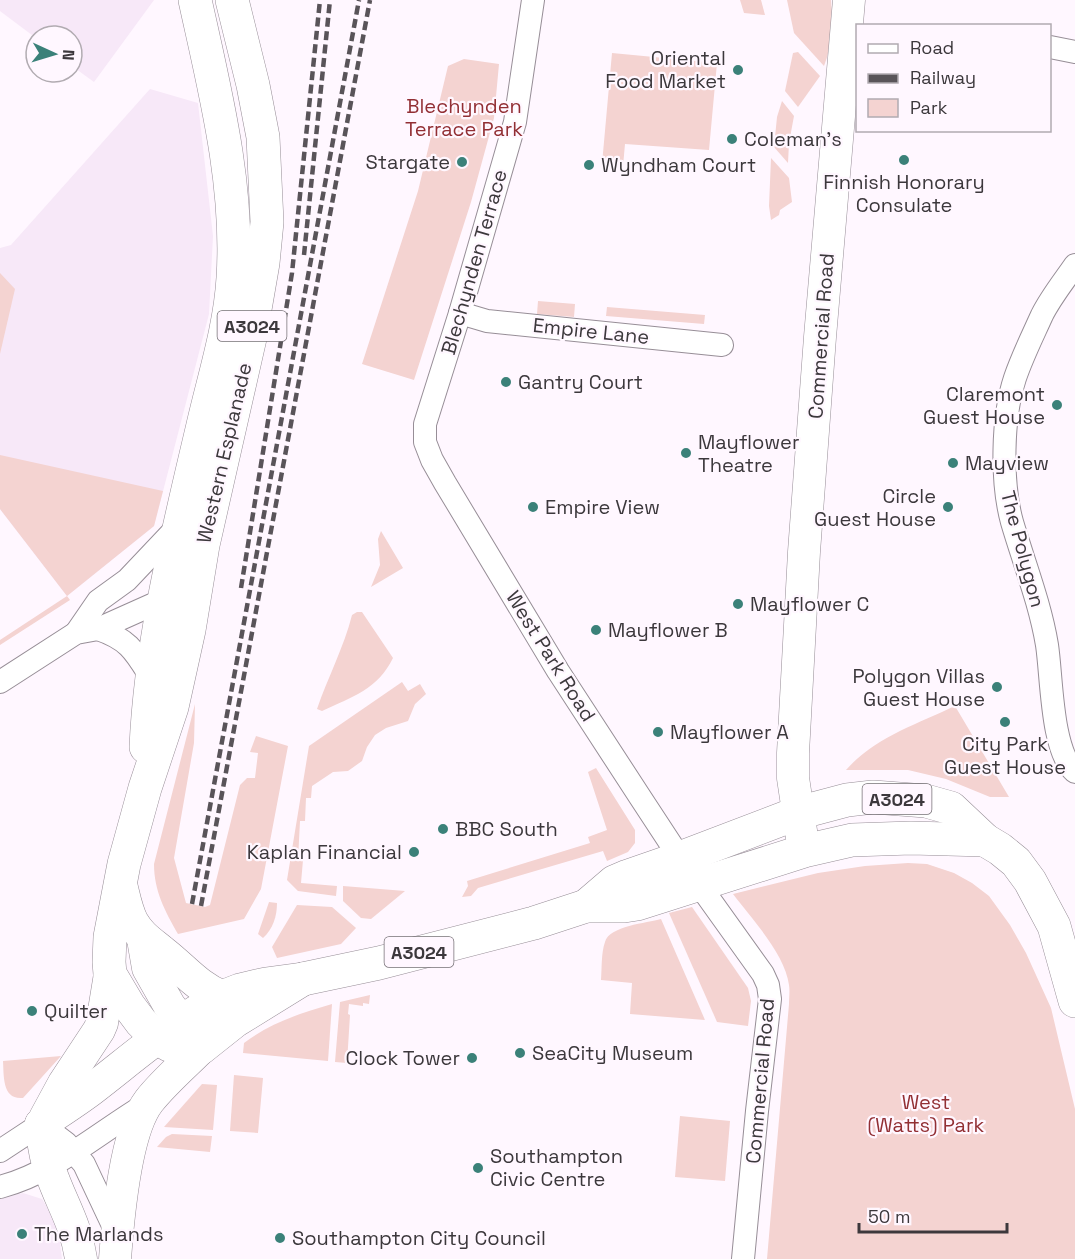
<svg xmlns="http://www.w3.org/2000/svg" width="1075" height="1259" viewBox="0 0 1075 1259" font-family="'Space Grotesk',sans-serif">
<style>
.built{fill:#f7e8f8}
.green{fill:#f4d3d1}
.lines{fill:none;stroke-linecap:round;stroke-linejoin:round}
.street-casing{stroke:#978e97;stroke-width:24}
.secondary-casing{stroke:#978e97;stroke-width:33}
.primary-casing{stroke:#978e97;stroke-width:34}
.street{stroke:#fff;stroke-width:22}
.secondary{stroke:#fff;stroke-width:32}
.primary{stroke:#fff;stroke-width:33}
.rail{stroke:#595459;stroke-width:4.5;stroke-dasharray:9 4.5;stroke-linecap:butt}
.poi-dot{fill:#3b8179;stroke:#fff7ff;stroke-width:2}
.labels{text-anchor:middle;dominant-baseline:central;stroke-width:4.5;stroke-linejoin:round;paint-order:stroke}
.shield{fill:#fff7ff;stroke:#767176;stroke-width:1.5}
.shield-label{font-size:18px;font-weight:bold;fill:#3c383c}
.poi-label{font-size:20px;fill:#3c383c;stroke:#fff7ff;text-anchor:start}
.park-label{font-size:20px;fill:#922f34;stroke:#fff7ff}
.street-label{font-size:20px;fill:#3c383c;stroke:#fff7ff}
</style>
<rect width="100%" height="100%" fill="#fff7ff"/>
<g class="built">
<path d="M0,0h154l-60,82 -22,-16v-30h-36v2l-36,-27z"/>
<path d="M150,89l48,14 15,133 -4,78 -55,212 -87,70 -67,-87v-261l11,-3z"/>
<path d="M23,1193l19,6 8,13 8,16 4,31h-62v-60z"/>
</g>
<g class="green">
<path d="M740,0h21l4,15 -21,-2z"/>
<path d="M787,0h44c2,22 1,46 -7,66l-30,-33z"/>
<path d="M798,52l22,24 -22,31 -13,-16 8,-38z"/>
<path d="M612,53l105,10 -8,87 -84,-6 -2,22 -21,-2z"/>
<path d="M464,59l35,5 -5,54 -23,84 -57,178 -52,-16 56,-173 30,-125z"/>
<path d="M782,101l12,15 -5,27 -1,20 -14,-16 3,-30z"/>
<path d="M771,158l18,20 3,24 -12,8 -1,5 -8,5 -2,-14z"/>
<path d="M0,273l15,16 -15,65z"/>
<path d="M538,301l37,3 -1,13 -37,-3z"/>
<path d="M607,307l98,8 -1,9 -98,-8z"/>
<path d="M0,455l163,36 -9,35 -87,70 3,4 -70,45v-5l67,-44 -67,-87z"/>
<path d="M381,531l22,37 -32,19 9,-22 -2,-26z"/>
<path d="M357,612h5l31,46c-15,31 -41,39 -71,53l-5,-2c11,-32 27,-62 35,-94z"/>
<path d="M402,682l6,9 12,-7 6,10 -11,10 -7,17 -22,7 -11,7 -8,12 -5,14 -14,10 -15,1 -21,14 -1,12h-5l-1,23h-5l-2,39h5l-2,23 36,3 -1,10 -38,-5 -11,-11 22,-134z"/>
<path d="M195,704l-1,39 -20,115 12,45 19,4 5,-2 30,-120 7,-7h8l3,-25 -8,-1 6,-16 32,10 -27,143 -17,30 -66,15c-13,-23 -24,-43 -24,-70z"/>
<path d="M955,706l54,91h-19l-44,-18 -38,-9h-62c28,-32 71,-46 109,-64z"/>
<path d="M596,768l39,62v13l-7,9 -21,9 -4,-10 -125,37 -7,8 -9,1 6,-11 -1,-5 123,-38 -2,-6 19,-7 -19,-58z"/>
<path d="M908,863l19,1 27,9 18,10 17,13 21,29 16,28 25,55 24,101v150h-308l22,-255c0,-6 1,-13 0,-19 -4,-31 -37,-66 -56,-91l85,-21 47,-7z"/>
<path d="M343,886l62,5 -34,28 -10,-1 -18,-17z"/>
<path d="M269,902l8,1c0,13 -4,26 -14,35l-5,-4z"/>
<path d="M297,905l35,2 24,21 -15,16 -64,14 -5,-11z"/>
<path d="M692,907l56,81 3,13 -3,25 -31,-4 -48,-109z"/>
<path d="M661,919l44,101 -75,-6 2,-31 -31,-3c1,-12 0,-27 4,-38 4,-16 42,-19 56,-23z"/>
<path d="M370,995l-1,9 -6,-1v3l-14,-2 -1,10 2,1 -3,48 -12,-1 5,-60z"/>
<path d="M332,1004l-4,57 -85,-8 1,-10c26,-20 57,-30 88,-39z"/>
<path d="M61,1056l-38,42c-21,2 -19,-22 -20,-37z"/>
<path d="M234,1075l29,3 -5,55 -28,-2z"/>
<path d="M202,1084l15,1 -4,45 -49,-3z"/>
<path d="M680,1116l50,5 -5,60 -50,-4z"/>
<path d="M172,1134l40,2 -2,16 -53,-5 9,-10z"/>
</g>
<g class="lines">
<defs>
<g id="street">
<path d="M533,0l-18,122 -55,191 -35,111v18l7,18 13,23 113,188 82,126 40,61 83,116 5,11 2,14 -13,112 -14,148"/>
<path d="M1050,47l25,5"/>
<path d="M1075,265c-11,16 -24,32 -33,50 -9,20 -20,42 -27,63 -13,39 -14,104 -3,144 12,41 28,81 35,123 5,33 4,105 28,127"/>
<path d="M460,313l27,8 235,24"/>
<path d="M98,629c32,11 37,23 54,50"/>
<path d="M76,633l22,-32 29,-21 53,-56"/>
<path d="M0,682l76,-49 22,-4 76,-34"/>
<path d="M0,1151l41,-27 25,19 18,21 33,70"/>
<path d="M0,1187c56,-15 99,-55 148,-84"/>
</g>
<g id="secondary">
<path d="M804,851l-11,-73v-25l11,-201 16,-215 29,-337"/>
<path d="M45,1118l19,-35 35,-53 3,-7 8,-49"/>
<path d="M41,1124c17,-11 34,-22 50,-34 43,-33 83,-69 131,-93"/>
<path d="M41,1124c2,15 3,31 9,46 11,33 26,53 31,89"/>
<path d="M115,1259c3,-40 10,-127 34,-158 15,-19 35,-36 52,-53l-32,-43 -21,-37 -5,-29"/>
</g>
<g id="primary">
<path d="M232,0l21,85 10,52 4,85 -4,41 -13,75 -47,207 -14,85 -17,77 -27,81 -21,76 -14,73 -1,25 1,12 19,32 12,16 16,16 12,7 19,5 13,-2 34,-27 68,-42"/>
<path d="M146,747c5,-110 32,-215 57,-322 11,-48 27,-97 30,-147 6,-94 -18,-187 -38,-278"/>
<path d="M121,886c3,12 5,24 11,36 8,14 18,20 30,30 21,16 35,35 60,45l18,-7 26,-6 37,-5 76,-16 155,-40 52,-17h38l13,-2 167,-53 48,-11 59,-2 74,2"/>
<path d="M586,906l28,-24 14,-6 52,-18 118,-45 49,-13 26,-3 53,4 25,7 34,32 15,9 16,13 14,19 24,45 21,75"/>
</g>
</defs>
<use href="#street" class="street-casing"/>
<use href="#secondary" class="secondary-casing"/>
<use href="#primary" class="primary-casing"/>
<use href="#street" class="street"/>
<use href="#secondary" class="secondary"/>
<use href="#primary" class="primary"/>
<g class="rail">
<path d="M304,255l26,-255"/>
<path d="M241,588l51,-315 28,-273"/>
<path d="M192,904l167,-904"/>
<path d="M201,906l169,-906"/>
</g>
</g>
<g class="poi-dot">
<circle cx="738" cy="70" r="6"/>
<circle cx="732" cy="139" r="6"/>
<circle cx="904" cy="160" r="6"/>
<circle cx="462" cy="162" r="6"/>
<circle cx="589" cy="165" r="6"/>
<circle cx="506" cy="382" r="6"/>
<circle cx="1057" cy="405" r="6"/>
<circle cx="686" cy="453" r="6"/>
<circle cx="953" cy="463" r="6"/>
<circle cx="533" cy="507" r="6"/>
<circle cx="948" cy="507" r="6"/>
<circle cx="738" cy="604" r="6"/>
<circle cx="596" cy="630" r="6"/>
<circle cx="997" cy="687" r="6"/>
<circle cx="1005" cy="722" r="6"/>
<circle cx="658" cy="732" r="6"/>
<circle cx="443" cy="829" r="6"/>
<circle cx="414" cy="852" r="6"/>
<circle cx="32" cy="1011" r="6"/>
<circle cx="520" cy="1053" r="6"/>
<circle cx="472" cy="1058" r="6"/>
<circle cx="478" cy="1168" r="6"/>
<circle cx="22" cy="1234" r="6"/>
<circle cx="280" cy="1238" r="6"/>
</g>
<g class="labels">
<g class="shield">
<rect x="217.5" y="311" width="69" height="30" rx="4.5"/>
<rect x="862.5" y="784" width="69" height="30" rx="4.5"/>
<rect x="384.5" y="937" width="69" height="30" rx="4.5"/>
</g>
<g class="shield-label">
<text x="252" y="326">A3024</text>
<text x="897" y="799">A3024</text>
<text x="419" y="952">A3024</text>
</g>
<g class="poi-label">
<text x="726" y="58" text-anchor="end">Oriental<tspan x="726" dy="23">Food Market</tspan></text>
<text x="744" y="139">Coleman's</text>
<text x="450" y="162" text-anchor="end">Stargate</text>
<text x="601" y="165">Wyndham Court</text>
<text x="904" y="182" text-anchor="middle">Finnish Honorary<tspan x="904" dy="23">Consulate</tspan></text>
<text x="518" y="382">Gantry Court</text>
<text x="1045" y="394" text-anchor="end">Claremont<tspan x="1045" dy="23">Guest House</tspan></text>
<text x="698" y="442">Mayflower<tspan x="698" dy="23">Theatre</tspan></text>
<text x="965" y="463">Mayview</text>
<text x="936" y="496" text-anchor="end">Circle<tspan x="936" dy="23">Guest House</tspan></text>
<text x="545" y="507">Empire View</text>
<text x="750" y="604">Mayflower C</text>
<text x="608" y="630">Mayflower B</text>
<text x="985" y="676" text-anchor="end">Polygon Villas<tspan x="985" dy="23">Guest House</tspan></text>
<text x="670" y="732">Mayflower A</text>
<text x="1005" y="744" text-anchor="middle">City Park<tspan x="1005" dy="23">Guest House</tspan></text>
<text x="455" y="829">BBC South</text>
<text x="402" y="852" text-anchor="end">Kaplan Financial</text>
<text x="44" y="1011">Quilter</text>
<text x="532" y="1053">SeaCity Museum</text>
<text x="460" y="1058" text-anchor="end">Clock Tower</text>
<text x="490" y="1156">Southampton<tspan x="490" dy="23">Civic Centre</tspan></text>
<text x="34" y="1234">The Marlands</text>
<text x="292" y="1238">Southampton City Council</text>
</g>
<g class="park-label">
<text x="464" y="106">Blechynden<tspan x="464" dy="23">Terrace Park</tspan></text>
<text x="926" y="1102">West<tspan x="926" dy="23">(Watts) Park</tspan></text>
</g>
<g class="street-label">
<text transform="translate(474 262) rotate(-74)">Blechynden Terrace</text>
<text transform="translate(591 331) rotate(6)">Empire Lane</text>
<text transform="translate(821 336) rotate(-86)">Commercial Road</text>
<text transform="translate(224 453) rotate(-77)">Western Esplanade</text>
<text transform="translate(1023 549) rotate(75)">The Polygon</text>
<text transform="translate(551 656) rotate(58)">West Park Road</text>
<text transform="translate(760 1081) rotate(-85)">Commercial Road</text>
</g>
</g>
<rect x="856" y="24" width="195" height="108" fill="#fff7ff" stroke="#b1abb1" stroke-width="1.5"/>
<rect x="868" y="44" width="30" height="9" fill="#ffffff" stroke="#b1abb1" stroke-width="1.5"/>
<text x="910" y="54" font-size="18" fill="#3c383c">Road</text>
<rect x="868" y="74" width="30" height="9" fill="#595459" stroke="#b1abb1" stroke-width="1.5"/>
<text x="910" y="84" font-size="18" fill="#3c383c">Railway</text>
<rect x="868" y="99" width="30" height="18" fill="#f4d3d1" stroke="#b1abb1" stroke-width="1.5"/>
<text x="910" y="114" font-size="18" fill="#3c383c">Park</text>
<g transform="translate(54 54) rotate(94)"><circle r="28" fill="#fff7ff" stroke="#b1abb1" stroke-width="1.5"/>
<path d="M0-4.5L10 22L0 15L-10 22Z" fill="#3b8179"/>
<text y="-9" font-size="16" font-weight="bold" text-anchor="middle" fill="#3c383c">N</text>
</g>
<path d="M859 1223v9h148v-9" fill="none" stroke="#3c383c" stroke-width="3"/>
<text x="868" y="1223" font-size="18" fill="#3c383c" stroke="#fff7ff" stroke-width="4.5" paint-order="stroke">50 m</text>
</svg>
